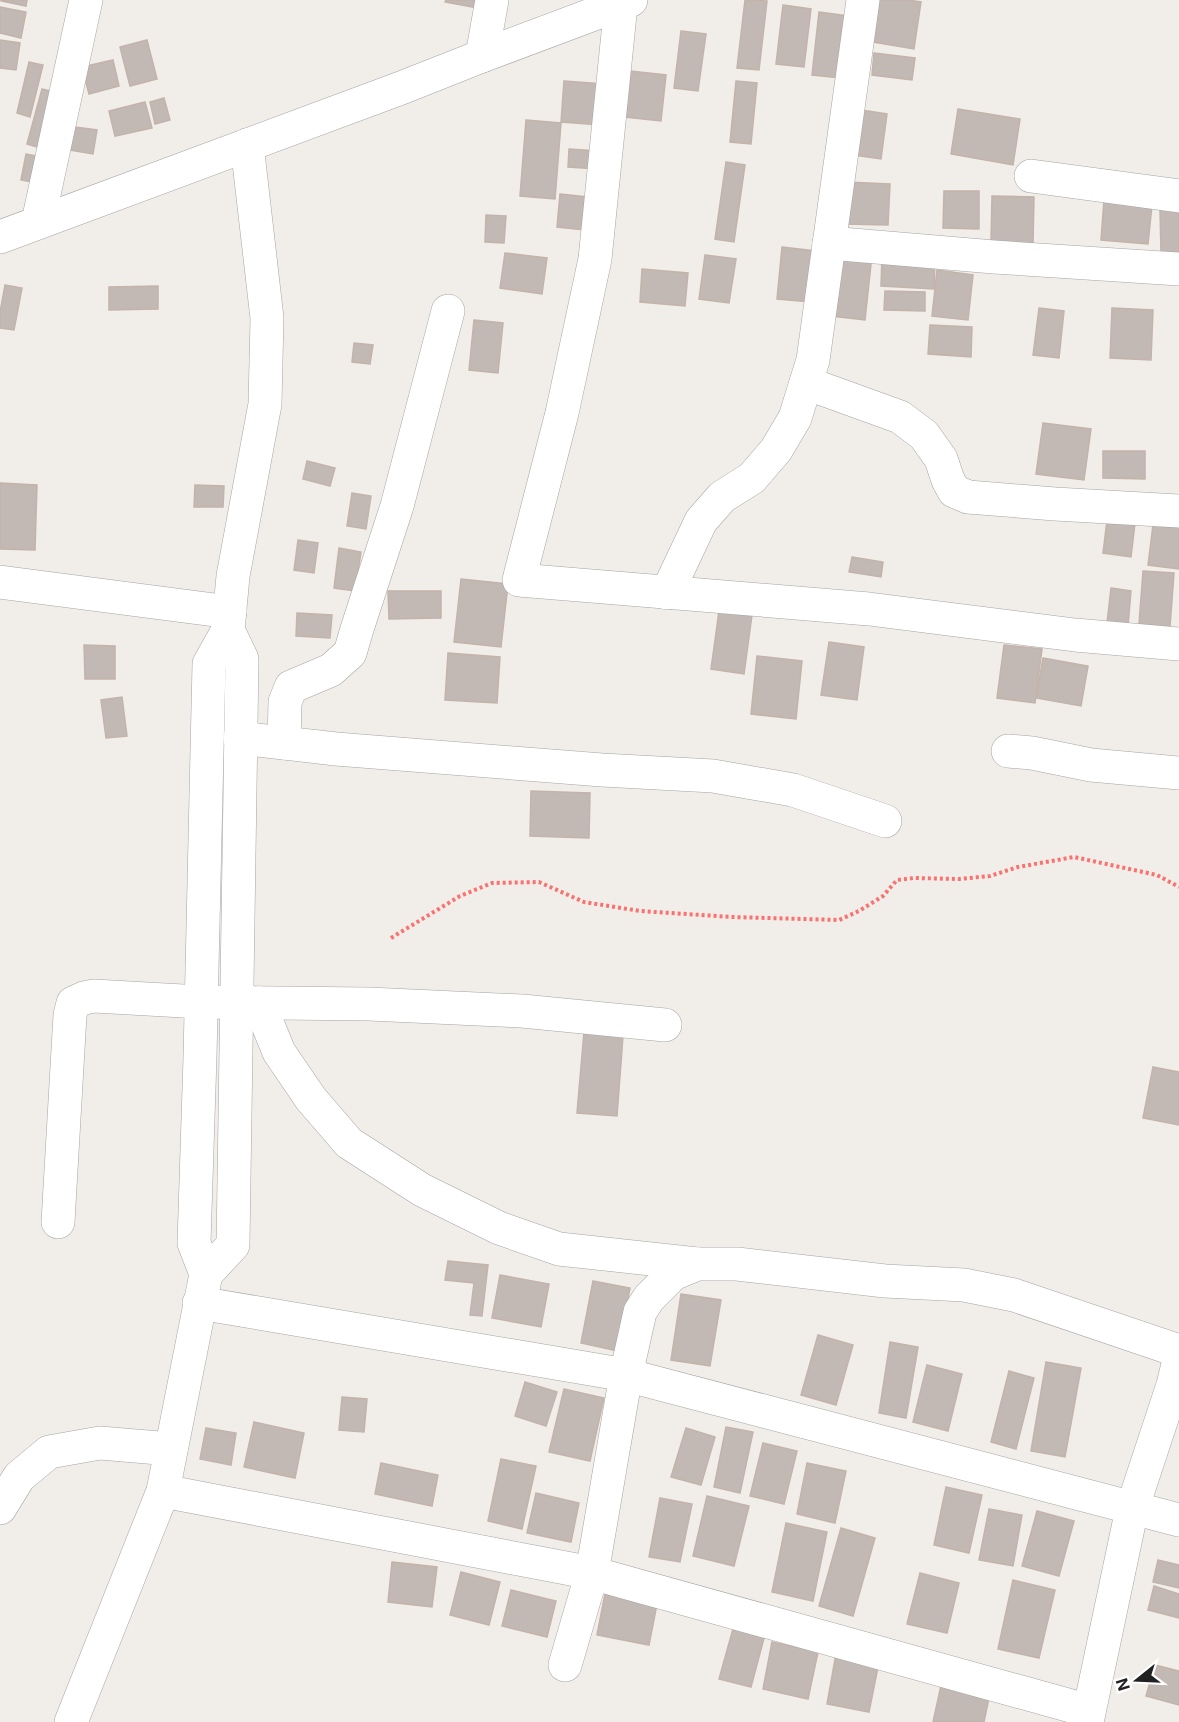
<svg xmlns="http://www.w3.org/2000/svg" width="1179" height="1722" viewBox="0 0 1179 1722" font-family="Inter,sans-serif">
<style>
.building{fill:#c2b9b4;stroke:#c3b3aa;stroke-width:1.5}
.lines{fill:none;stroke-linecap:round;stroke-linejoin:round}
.minor-casing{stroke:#a5a5a5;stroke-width:34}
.path{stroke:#fa7170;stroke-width:4;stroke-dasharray:3 3;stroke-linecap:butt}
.minor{stroke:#fff;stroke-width:33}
</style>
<rect width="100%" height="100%" fill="#f1ede8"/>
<g class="building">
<path d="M1,0h26l-1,6 -25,-5z"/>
<path d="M446,0h33l-2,8 -32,-6z"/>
<path d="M745,0l22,1 -8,69 -22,-2z"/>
<path d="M878,0h30l13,2 -7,47 -42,-7z"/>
<path d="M783,5l28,4 -7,58 -28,-3z"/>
<path d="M0,7l26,5 -5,26 -21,-5z"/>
<path d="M819,12l29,4 -7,62 -29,-3z"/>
<path d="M681,31l25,3 -8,57 -24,-3z"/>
<path d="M0,40l20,3 -4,27 -16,-2z"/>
<path d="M147,40l10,39 -27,7 -10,-39z"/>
<path d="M874,53l41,5 -3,22 -40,-5z"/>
<path d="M113,60l6,26 -30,8 -7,-27z"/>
<path d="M29,62l14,3 -13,52 -13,-4z"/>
<path d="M630,71l36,4 -5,46 -36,-4z"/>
<path d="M564,81l40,3 -3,41 -40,-3z"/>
<path d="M736,81l21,2 -6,61 -21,-2z"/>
<path d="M42,89l17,4 -15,56 -17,-5z"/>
<path d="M164,98l6,22 -15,4 -5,-22z"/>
<path d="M145,102l7,26 -37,8 -6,-25z"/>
<path d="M958,109l62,10 -7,46 -62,-11z"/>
<path d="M861,110l26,4 -6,45 -27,-4z"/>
<path d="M526,120l35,3 -6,76 -35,-3z"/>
<path d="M67,126l30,4 -4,24 -30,-5z"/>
<path d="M569,149l29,2 -1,18 -29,-2z"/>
<path d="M26,154l16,3 -5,26 -16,-3z"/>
<path d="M726,162l19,3 -11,77 -19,-3z"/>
<path d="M846,182l44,2 -2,41 -44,-1z"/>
<path d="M944,191h35v38l-36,-1z"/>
<path d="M560,194l37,4 -3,33 -37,-4z"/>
<path d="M992,196l42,1 -1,46 -42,-1z"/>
<path d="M1104,200l48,5 -4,39 -47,-4z"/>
<path d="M1160,210h19v43h-18z"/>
<path d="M486,215l20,1 -2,27 -19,-1z"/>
<path d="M782,247l34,4 -5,51 -34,-3z"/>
<path d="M838,251l34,4 -7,65 -34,-4z"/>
<path d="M505,253l42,5 -5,36 -42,-6z"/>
<path d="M705,255l31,4 -7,44 -30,-4z"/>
<path d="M882,257l53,3 -1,29 -53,-3z"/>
<path d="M642,269l46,4 -3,33 -45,-4z"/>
<path d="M937,270l36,5 -5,45 -36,-4z"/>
<path d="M5,285l17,3 -8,42 -14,-2v-16z"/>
<path d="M158,286v23l-49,1v-23z"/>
<path d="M885,291l40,1v19l-41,-1z"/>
<path d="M1039,308l25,3 -5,47 -26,-3z"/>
<path d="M1112,308l41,2 -2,50 -41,-2z"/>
<path d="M474,320l29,3 -5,50 -29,-3z"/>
<path d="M930,325l42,2 -1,30 -43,-3z"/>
<path d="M354,343l19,2 -3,19 -18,-2z"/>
<path d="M1043,423l48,6 -7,51 -48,-6z"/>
<path d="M1103,451h42v28l-42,-1z"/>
<path d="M307,461l28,7 -5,18 -27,-7z"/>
<path d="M0,483l37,2 -2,65 -35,-1z"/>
<path d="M195,485l29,1 -1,21h-29z"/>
<path d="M352,493l19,3 -5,33 -19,-3z"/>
<path d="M1108,512l28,3 -5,42 -28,-4z"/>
<path d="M1153,525l26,3v41l-31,-4z"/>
<path d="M298,540l20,3 -4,30 -20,-3z"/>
<path d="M339,548l22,4 -6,39 -21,-3z"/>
<path d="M852,557l31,5 -2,15 -32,-5z"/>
<path d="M1143,571l31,2 -4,54 -31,-3z"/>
<path d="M461,579l47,5 -7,63 -47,-5z"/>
<path d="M1111,588l20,3 -3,35 -21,-3z"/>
<path d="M388,591h53v27l-52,1z"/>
<path d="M719,611l33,4 -8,59 -33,-5z"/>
<path d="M297,613l35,2 -2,23 -34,-2z"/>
<path d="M829,642l35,5 -7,53 -36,-5z"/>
<path d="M84,645l31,1v33h-30z"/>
<path d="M1004,645l38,4 -7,54 -38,-5z"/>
<path d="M448,653l52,4 -3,46 -52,-3z"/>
<path d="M757,656l45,5 -6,58 -45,-5z"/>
<path d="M1043,658l45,8 -7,40 -45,-8z"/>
<path d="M122,697l5,39 -21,2 -5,-38z"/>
<path d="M531,791l59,2 -1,45 -59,-2z"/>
<path d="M584,1032l39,4 -6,80 -40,-3z"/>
<path d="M1153,1067l26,5v53l-36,-7z"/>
<path d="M448,1261l40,4 -6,51 -12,-1 4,-32 -29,-3z"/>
<path d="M500,1275l49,9 -8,43 -49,-9z"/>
<path d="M593,1281l37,7 -12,63 -37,-8z"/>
<path d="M681,1294l40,6 -11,66 -39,-6z"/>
<path d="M818,1335l35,10 -17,60 -35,-10z"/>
<path d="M890,1342l28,5 -12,71 -27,-5z"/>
<path d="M1046,1362l35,6 -16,89 -34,-6z"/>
<path d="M927,1365l35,9 -14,57 -35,-9z"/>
<path d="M1009,1371l25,7 -18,71 -25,-7z"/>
<path d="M525,1382l32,10 -11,34 -31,-10z"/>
<path d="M564,1389l40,9 -14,63 -41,-9z"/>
<path d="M342,1397l25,2 -3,33 -25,-2z"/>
<path d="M254,1422l50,11 -9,45 -51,-11z"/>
<path d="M726,1427l27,5 -13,61 -26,-6z"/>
<path d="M206,1428l30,5 -5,32 -31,-6z"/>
<path d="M686,1428l29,9 -14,48 -30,-8z"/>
<path d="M763,1443l34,8 -13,53 -34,-8z"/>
<path d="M501,1459l35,7 -14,63 -34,-8z"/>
<path d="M381,1463l57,12 -6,31 -57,-12z"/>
<path d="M807,1463l39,8 -11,52 -38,-9z"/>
<path d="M946,1487l36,8 -13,58 -35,-8z"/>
<path d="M536,1493l43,10 -8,39 -44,-9z"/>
<path d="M707,1496l42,10 -15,60 -41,-10z"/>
<path d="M660,1498l32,6 -12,58 -31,-5z"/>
<path d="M989,1509l33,6 -9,51 -34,-6z"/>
<path d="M1037,1511l37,10 -15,55 -37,-10z"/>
<path d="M786,1523l41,9 -14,69 -41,-9z"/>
<path d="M841,1528l34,10 -22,78 -34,-10z"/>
<path d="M1158,1560l21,5v23l-26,-6z"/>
<path d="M392,1562l45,5 -5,40 -44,-5z"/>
<path d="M461,1572l39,10 -11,43 -39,-10z"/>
<path d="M920,1573l39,10 -12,50 -40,-9z"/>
<path d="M1013,1580l42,10 -16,68 -41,-9z"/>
<path d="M1154,1586l25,8v24l-31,-8z"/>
<path d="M511,1590l45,11 -9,36 -45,-11z"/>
<path d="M605,1594l52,10 -8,41 -52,-10z"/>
<path d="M733,1629l31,9 -13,49 -32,-8z"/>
<path d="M772,1642l46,10 -10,47 -45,-10z"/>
<path d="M836,1654l43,8 -10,50 -42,-8z"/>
<path d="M1155,1665l24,6v34l-33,-9z"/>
<path d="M942,1681l48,12 -6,29h-51z"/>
</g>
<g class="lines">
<defs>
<g id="minor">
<path d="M621,4l-26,255 -33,154 -43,167 350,29 206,26 104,9"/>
<path d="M482,56l10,-56"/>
<path d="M1031,176l148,20"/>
<path d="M38,222l48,-222"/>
<path d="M0,237l401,-149 81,-32 149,-56"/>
<path d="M829,243l165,14 185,12"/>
<path d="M806,383l94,34 24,18 17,24 7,21 6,11 14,6 87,7 124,7"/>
<path d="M0,582l230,30"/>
<path d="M667,593l34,-72 21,-24 30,-19 24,-28 19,-32 18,-58 50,-360"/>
<path d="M240,738l96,11 266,21 111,6 80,14 92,31"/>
<path d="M284,743l1,-41 6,-15 40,-17 19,-17 7,-24 40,-123 51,-195"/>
<path d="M1008,751l24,2 59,12 88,8"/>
<path d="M259,1003l20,49 32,47 38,44 73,47 77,38 60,21 138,15"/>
<path d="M58,1222l12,-207 3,-12 11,-5 10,-2 107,6 168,2 153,7 143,14"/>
<path d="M206,1274l-12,-31 6,-186 9,-393 19,-34 5,-54 32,-172 2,-86 -20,-173"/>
<path d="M199,1303l427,72 553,145"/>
<path d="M163,1491l429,82 497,138"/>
<path d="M0,1508l19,-31 30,-25 51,-9 71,6"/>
<path d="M565,1665l27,-92 34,-198 14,-63 9,-14 24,-24 24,-10h40l148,17 79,4 50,10 165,56"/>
<path d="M71,1722l92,-231 43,-217 27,-29 9,-586 -14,-29"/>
<path d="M1087,1722l45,-213 41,-124 6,-25"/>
</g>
</defs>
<use href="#minor" class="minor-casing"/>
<path class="path" d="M391,938l69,-42 32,-13 47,-1 45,20 56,9 92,6 107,3 20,-9 24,-15 14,-16 17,-2 45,1 31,-3 28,-9 56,-10 83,18 22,12"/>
<use href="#minor" class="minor"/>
</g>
<g transform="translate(1137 1680) rotate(252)" stroke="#ffffff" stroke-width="4.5" paint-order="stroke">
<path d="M0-4.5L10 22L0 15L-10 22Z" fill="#212121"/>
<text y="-9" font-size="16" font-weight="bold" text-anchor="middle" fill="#212121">N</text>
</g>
</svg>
